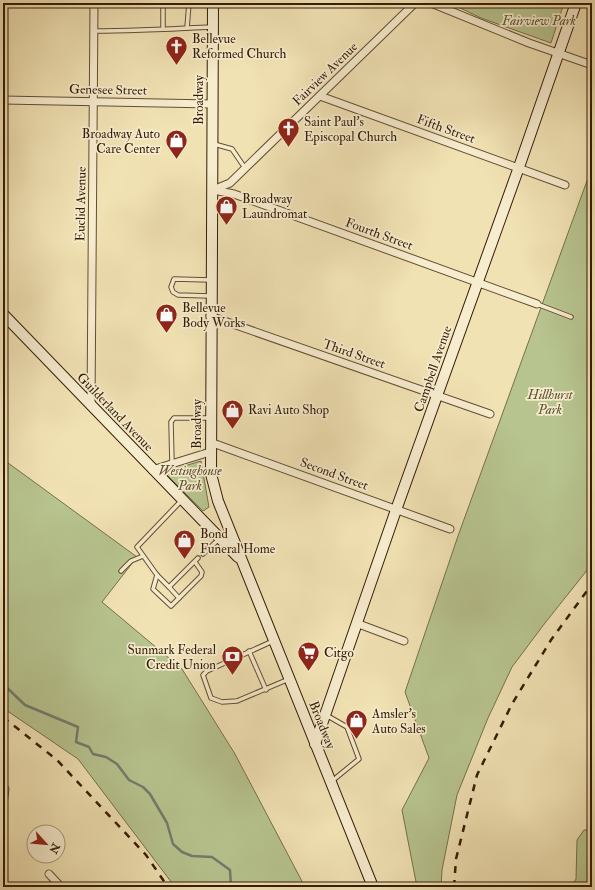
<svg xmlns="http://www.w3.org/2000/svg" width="595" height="890" viewBox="0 0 595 890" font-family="'IM FELL Double Pica',serif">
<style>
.green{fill:#b7c48f;stroke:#76704a}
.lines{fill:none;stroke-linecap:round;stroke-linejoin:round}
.stream{stroke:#737c6e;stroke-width:2.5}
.lane-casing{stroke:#644e32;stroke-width:5.5}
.street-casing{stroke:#644e32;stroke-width:9}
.secondary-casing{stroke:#351c06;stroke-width:12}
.lane{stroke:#f6ecce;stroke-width:3.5}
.street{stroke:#f6ecce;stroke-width:7}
.secondary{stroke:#f6ecce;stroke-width:10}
.rail{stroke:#351c06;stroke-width:2.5;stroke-dasharray:7 7;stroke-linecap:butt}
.labels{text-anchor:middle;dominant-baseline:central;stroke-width:3.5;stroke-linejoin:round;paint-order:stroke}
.park-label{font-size:13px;font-style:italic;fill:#5c4e2f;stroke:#f6ecce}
.poi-label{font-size:13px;fill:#351c06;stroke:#f6ecce;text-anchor:start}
.street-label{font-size:13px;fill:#351c06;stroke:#f6ecce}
</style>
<rect width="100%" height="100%" fill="#f1e2b4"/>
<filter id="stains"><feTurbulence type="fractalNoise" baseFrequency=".005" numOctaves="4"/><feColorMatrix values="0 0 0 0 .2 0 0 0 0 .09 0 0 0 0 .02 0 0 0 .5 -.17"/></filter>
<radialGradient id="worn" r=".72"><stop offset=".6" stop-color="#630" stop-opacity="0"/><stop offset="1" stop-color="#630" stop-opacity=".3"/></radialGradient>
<g class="green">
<path d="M450,3h114l-13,40 -70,-25z"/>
<path d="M592,167v397l-47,59 -33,44 -24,51 -31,77 -15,75 -1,17h-24l-15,-77 27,-52 -24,-66 53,-156z"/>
<path d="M4,460l133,97 -35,45 80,67 53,85 70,133h-130l-97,-128 -75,-51z"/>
<path d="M201,461l8,46 -6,4 -39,-39z"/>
<path d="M584,830h8v57h-21l5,-8 1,-39z"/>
</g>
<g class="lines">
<path class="stream" d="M3,684l22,21 53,22 -2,15 13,5 4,7 13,3 11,7 12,16 14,7 7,7 17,29 6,21 9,8 10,4 20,1 18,13 1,17"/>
<defs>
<g id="lane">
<path d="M163,28v-25"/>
<path d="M187,28l2,-25"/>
<path d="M94,31c40,0 78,-2 118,-4"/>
<path d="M214,144l18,5 13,19"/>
<path d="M210,296l-32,-1 -5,-3 -2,-5 3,-8 36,1"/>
<path d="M537,304l34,13"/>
<path d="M172,464l-1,-42 3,-4h35"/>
<path d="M181,501l-44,46 20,28 12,12 29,-29"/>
<path d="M203,554l16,-15"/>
<path d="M121,571l10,-10 12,-5"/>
<path d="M157,575l-4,14 18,17 30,-30 1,-4 -7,-10"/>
<path d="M169,587l10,11"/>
<path d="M273,641l-66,30 -4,4 8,23 11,4 15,-1 52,-22"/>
<path d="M249,651l17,39"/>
<path d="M326,715l21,12 12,32 -27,22"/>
</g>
<g id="street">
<path d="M431,3l98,40 63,22"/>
<path d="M320,96l245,89"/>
<path d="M3,100l209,4"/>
<path d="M213,190l21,4 303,110"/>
<path d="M213,190l17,-7 185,-180"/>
<path d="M210,316l280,98"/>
<path d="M91,406l3,-403"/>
<path d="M210,442l240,87"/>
<path d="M152,470l58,-18"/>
<path d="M356,623l48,18"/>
<path d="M3,804l2,-15"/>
<path d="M49,874l12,13"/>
</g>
<g id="secondary">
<path d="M213,3l-2,471 7,27 155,386"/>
<path d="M3,314l235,243"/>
<path d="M315,744l81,-234 123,-343 57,-164"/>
</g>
</defs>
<use href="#lane" class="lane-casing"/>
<use href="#street" class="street-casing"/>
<use href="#secondary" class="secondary-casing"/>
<use href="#lane" class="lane"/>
<use href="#street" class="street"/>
<use href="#secondary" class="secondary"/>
<g class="rail">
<path d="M3,717l54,43 89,95 22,32"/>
<path d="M454,887l2,-28 21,-84 35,-71 39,-64 41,-56"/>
</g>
</g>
<defs>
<symbol id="church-pin" viewBox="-11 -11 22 30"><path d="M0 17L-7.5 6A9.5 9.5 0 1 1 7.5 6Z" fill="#8f2418" stroke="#f6ecce"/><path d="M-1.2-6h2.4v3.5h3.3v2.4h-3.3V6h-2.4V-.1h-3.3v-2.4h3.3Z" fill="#fff"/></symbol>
<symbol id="shop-pin" viewBox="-11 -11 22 30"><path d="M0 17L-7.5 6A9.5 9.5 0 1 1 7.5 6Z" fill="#8f2418" stroke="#f6ecce"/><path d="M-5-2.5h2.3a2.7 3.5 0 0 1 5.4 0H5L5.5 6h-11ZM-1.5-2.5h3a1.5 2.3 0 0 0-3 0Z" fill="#fff"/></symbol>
<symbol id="supermarket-pin" viewBox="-11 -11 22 30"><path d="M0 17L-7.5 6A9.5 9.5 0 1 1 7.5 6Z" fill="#8f2418" stroke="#f6ecce"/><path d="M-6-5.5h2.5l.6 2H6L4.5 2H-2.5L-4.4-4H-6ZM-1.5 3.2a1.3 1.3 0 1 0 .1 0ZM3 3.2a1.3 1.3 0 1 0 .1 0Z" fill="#fff"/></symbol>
<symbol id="bank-pin" viewBox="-11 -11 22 30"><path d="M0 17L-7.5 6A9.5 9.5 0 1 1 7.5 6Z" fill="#8f2418" stroke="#f6ecce"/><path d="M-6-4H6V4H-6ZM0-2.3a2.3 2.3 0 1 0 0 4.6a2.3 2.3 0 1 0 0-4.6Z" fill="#fff"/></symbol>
</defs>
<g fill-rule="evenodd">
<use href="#church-pin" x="164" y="34" width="25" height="34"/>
<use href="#church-pin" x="276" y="116" width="25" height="34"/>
<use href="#shop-pin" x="164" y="128" width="25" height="34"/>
<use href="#shop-pin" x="214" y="194" width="25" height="34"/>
<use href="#shop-pin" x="154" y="302" width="25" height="34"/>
<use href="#shop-pin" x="220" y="398" width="25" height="34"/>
<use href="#shop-pin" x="172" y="528" width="25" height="34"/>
<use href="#supermarket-pin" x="296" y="640" width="25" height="34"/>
<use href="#bank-pin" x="220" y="644" width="25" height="34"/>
<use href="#shop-pin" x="344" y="708" width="25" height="34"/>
</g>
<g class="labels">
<g class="park-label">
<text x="539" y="21">Fairview Park</text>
<text x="550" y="395">Hillhurst<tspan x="550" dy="15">Park</tspan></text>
<text x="190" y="471">Westinghouse<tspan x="190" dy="15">Park</tspan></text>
</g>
<g class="poi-label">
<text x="192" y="39">Bellevue<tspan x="192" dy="15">Reformed Church</tspan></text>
<text x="304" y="122">Saint Paul's<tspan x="304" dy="15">Episcopal Church</tspan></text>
<text x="160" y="134" text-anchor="end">Broadway Auto<tspan x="160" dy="15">Care Center</tspan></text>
<text x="242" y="199">Broadway<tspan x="242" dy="15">Laundromat</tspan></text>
<text x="182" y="308">Bellevue<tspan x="182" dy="15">Body Works</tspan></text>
<text x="248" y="410">Ravi Auto Shop</text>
<text x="200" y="534">Bond<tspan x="200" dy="15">Funeral Home</tspan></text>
<text x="216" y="650" text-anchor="end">Sunmark Federal<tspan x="216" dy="15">Credit Union</tspan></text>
<text x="324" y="653">Citgo</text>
<text x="372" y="714">Amsler's<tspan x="372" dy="15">Auto Sales</tspan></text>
</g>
<g class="street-label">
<text transform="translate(325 74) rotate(-44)">Fairview Avenue</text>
<text transform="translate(108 90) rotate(1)">Genesee Street</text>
<text transform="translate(199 100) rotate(-90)">Broadway</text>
<text transform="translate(446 129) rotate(20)">Fifth Street</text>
<text transform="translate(81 204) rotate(-89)">Euclid Avenue</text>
<text transform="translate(379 234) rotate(20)">Fourth Street</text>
<text transform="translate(354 354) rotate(19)">Third Street</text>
<text transform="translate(433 369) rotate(-71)">Campbell Avenue</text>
<text transform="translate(115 412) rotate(46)">Guilderland Avenue</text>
<text transform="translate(197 424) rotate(-90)">Broadway</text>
<text transform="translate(334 474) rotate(20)">Second Street</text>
<text transform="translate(322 725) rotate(68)">Broadway</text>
</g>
</g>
<rect width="595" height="890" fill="none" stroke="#f1e2b4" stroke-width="16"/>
<rect x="4" y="4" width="587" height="882" fill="none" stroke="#351c06" stroke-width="2"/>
<rect x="8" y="8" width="579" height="874" fill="none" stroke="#351c06"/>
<g transform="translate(46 844) rotate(117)"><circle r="19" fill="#f6ecce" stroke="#a9997e"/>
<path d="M0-3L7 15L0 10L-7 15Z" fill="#8f2418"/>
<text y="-6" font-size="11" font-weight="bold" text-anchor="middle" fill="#351c06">N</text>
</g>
<rect width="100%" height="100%" filter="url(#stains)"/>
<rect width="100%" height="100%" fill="url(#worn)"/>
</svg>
